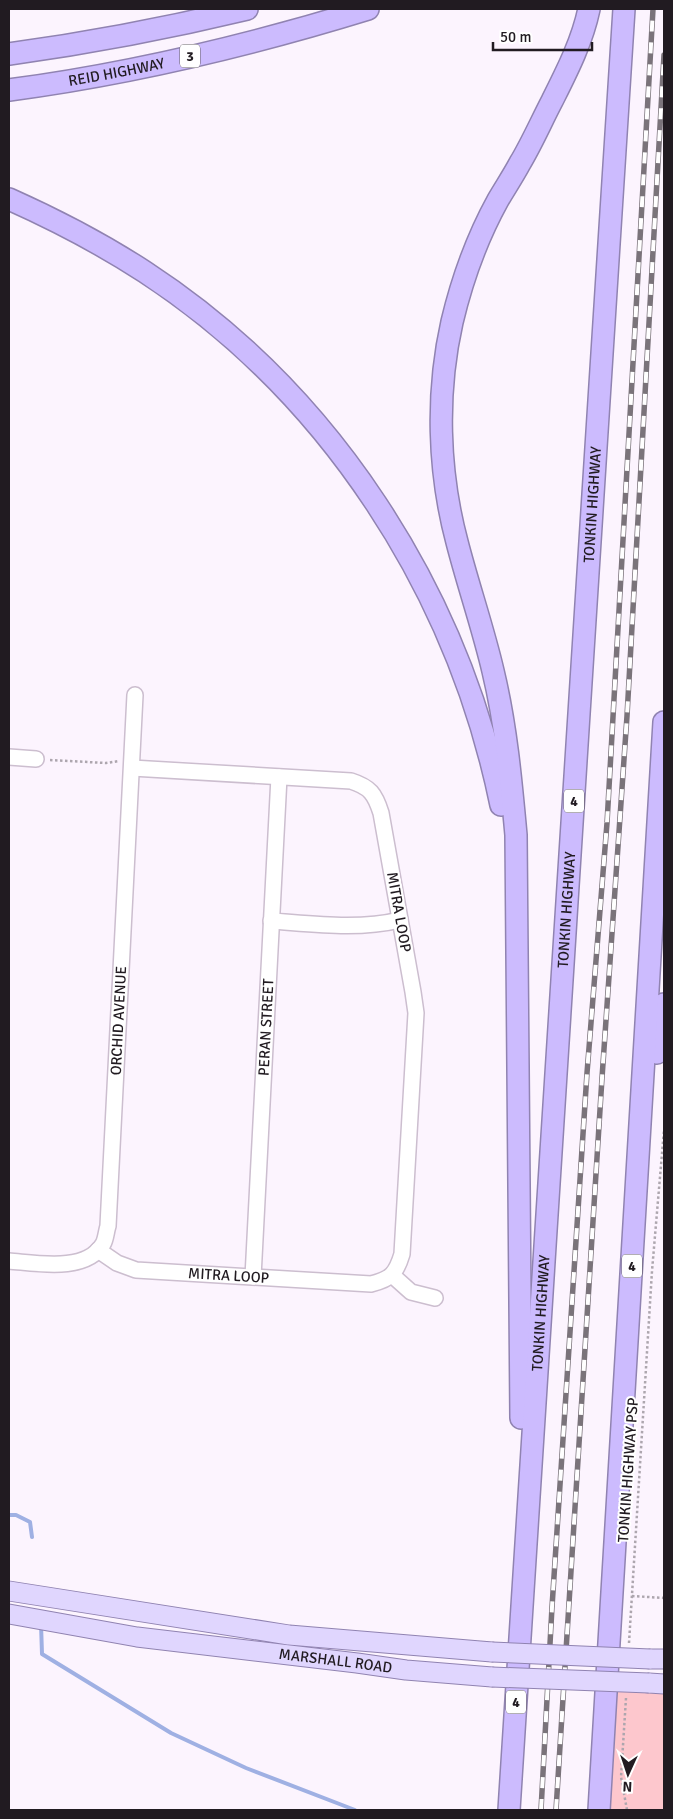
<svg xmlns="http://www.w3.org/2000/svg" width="673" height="1819" viewBox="0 0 673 1819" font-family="Signika,sans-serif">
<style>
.green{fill:#fdc7cd}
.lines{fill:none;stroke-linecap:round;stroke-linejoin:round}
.stream{stroke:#9fb0e3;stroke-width:4}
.minor-casing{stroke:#ccbecf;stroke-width:18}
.major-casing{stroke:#9083b1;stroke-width:21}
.highway-casing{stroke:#9083b1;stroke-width:24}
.path{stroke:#ada6ae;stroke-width:2.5;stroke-dasharray:2.5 2.5;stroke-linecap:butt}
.minor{stroke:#fff;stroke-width:15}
.major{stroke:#e0d6fe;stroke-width:19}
.highway{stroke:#ccbbfe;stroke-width:21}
.rail-casing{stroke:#7a737a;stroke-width:5.5}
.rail{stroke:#fff;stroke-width:4;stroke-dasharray:11;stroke-linecap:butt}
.major-bridge-casing{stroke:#9083b1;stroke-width:21;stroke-linecap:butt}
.major-bridge{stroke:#e0d6fe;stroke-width:19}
.labels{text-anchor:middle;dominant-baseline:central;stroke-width:4;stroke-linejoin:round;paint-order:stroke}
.shield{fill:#fff;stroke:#645f64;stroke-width:1}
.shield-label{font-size:14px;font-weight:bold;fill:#211b21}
.street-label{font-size:15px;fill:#211b21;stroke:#fff}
</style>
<rect width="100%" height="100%" fill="#fcf4fe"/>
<path class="green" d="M607,1680l57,2v128h-64z"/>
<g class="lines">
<g class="stream">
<path d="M9,1515h7l14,7 2,15"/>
<path d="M41,1624l1,30 129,79 75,35 109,42"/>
</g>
<defs>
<g id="minor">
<path d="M9,757l27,2"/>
<path d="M271,921c43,3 87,9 129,-1"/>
<path id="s1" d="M98,1250l19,13 19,7 235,14c20,-5 25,-10 31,-30l14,-241 -3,-21 -32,-179c-6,-19 -11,-26 -30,-32l-219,-13"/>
<path id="s2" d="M9,1261c27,2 77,12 94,-17 3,-5 3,-12 5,-18l27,-531"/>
<path d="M392,1275l19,17 24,6"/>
<path id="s3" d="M253,1277l26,-500"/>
</g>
<g id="major">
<path d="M9,1591l280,44 203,17"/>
<path id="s4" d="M9,1614l128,23 220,26 49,7 86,7"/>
<path d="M650,1659h14"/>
<path d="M649,1683l15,1"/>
</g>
<g id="highway">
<path d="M9,54c80,-11 159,-26 238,-45"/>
<path id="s5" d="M9,90c121,-16 242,-45 359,-81"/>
<path d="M9,199c47,21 93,45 136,73 185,121 312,318 356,533"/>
<path d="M657,1053l7,-49"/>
<path d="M521,1418l-5,-583c-5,-55 -10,-110 -23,-164 -10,-43 -25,-86 -36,-129 -19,-71 -21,-149 -5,-220 10,-42 25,-84 46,-122 7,-12 15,-24 22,-37 12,-20 21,-41 32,-62 15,-30 30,-59 37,-92"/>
<path id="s6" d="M509,1810l115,-1801"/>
<path d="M599,1810l65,-1088"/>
</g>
</defs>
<use href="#minor" class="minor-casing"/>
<use href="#major" class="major-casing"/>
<use href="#highway" class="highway-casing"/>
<g class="path">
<path d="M50,760l56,3 13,-2"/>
<path d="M632,1596l32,2"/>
<path d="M629,1643l23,-372 12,-141"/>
<path d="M626,1698l-5,79 6,33"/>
</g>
<use href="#minor" class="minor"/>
<use href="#major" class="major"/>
<use href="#highway" class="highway"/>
<defs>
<g id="rail">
<path d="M541,1810l11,-203 35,-534 20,-250 46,-814"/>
<path d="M556,1810l46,-732 25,-362 37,-661"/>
</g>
</defs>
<use href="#rail" class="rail-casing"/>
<use href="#rail" class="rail"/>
<defs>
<g id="major-bridge">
<path d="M492,1652l158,7"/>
<path d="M492,1677l157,6"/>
</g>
</defs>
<use href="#major-bridge" class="major-bridge-casing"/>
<use href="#major-bridge" class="major-bridge"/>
</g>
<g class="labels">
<g class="shield">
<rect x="180" y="44.5" width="20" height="23" rx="4"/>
<rect x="564" y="789.5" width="20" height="23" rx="4"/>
<rect x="622" y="1254.5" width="20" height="23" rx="4"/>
<rect x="506" y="1690.5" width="20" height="23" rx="4"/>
</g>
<g class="shield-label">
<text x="190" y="56">3</text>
<text x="574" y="801">4</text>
<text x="632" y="1266">4</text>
<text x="516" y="1702">4</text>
</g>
<g class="street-label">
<text stroke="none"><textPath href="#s5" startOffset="109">REID HIGHWAY</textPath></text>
<text stroke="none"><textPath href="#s6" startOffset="1308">TONKIN HIGHWAY</textPath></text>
<text stroke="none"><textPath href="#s6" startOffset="902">TONKIN HIGHWAY</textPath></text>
<text transform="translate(399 912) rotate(80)">MITRA LOOP</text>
<text stroke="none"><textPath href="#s2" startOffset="325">ORCHID AVENUE</textPath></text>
<text stroke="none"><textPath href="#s3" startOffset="250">PERAN STREET</textPath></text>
<text stroke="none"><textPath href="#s1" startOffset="136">MITRA LOOP</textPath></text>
<text stroke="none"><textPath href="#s6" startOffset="498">TONKIN HIGHWAY</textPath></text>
<text transform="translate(628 1470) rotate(-86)">TONKIN HIGHWAY PSP</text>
<text stroke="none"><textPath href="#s4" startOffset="330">MARSHALL ROAD</textPath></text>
</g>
</g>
<rect width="673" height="1819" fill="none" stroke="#211b21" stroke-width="20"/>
<g transform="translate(628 1774) rotate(183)" stroke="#ffffff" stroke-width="4" paint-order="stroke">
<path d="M0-4L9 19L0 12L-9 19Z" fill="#211b21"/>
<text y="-8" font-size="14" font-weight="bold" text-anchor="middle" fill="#211b21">N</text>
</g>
<path d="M493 42v8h99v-8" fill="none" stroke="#211b21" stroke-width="2.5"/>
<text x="500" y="42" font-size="15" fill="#211b21" stroke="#ffffff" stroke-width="4" paint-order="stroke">50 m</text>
</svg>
